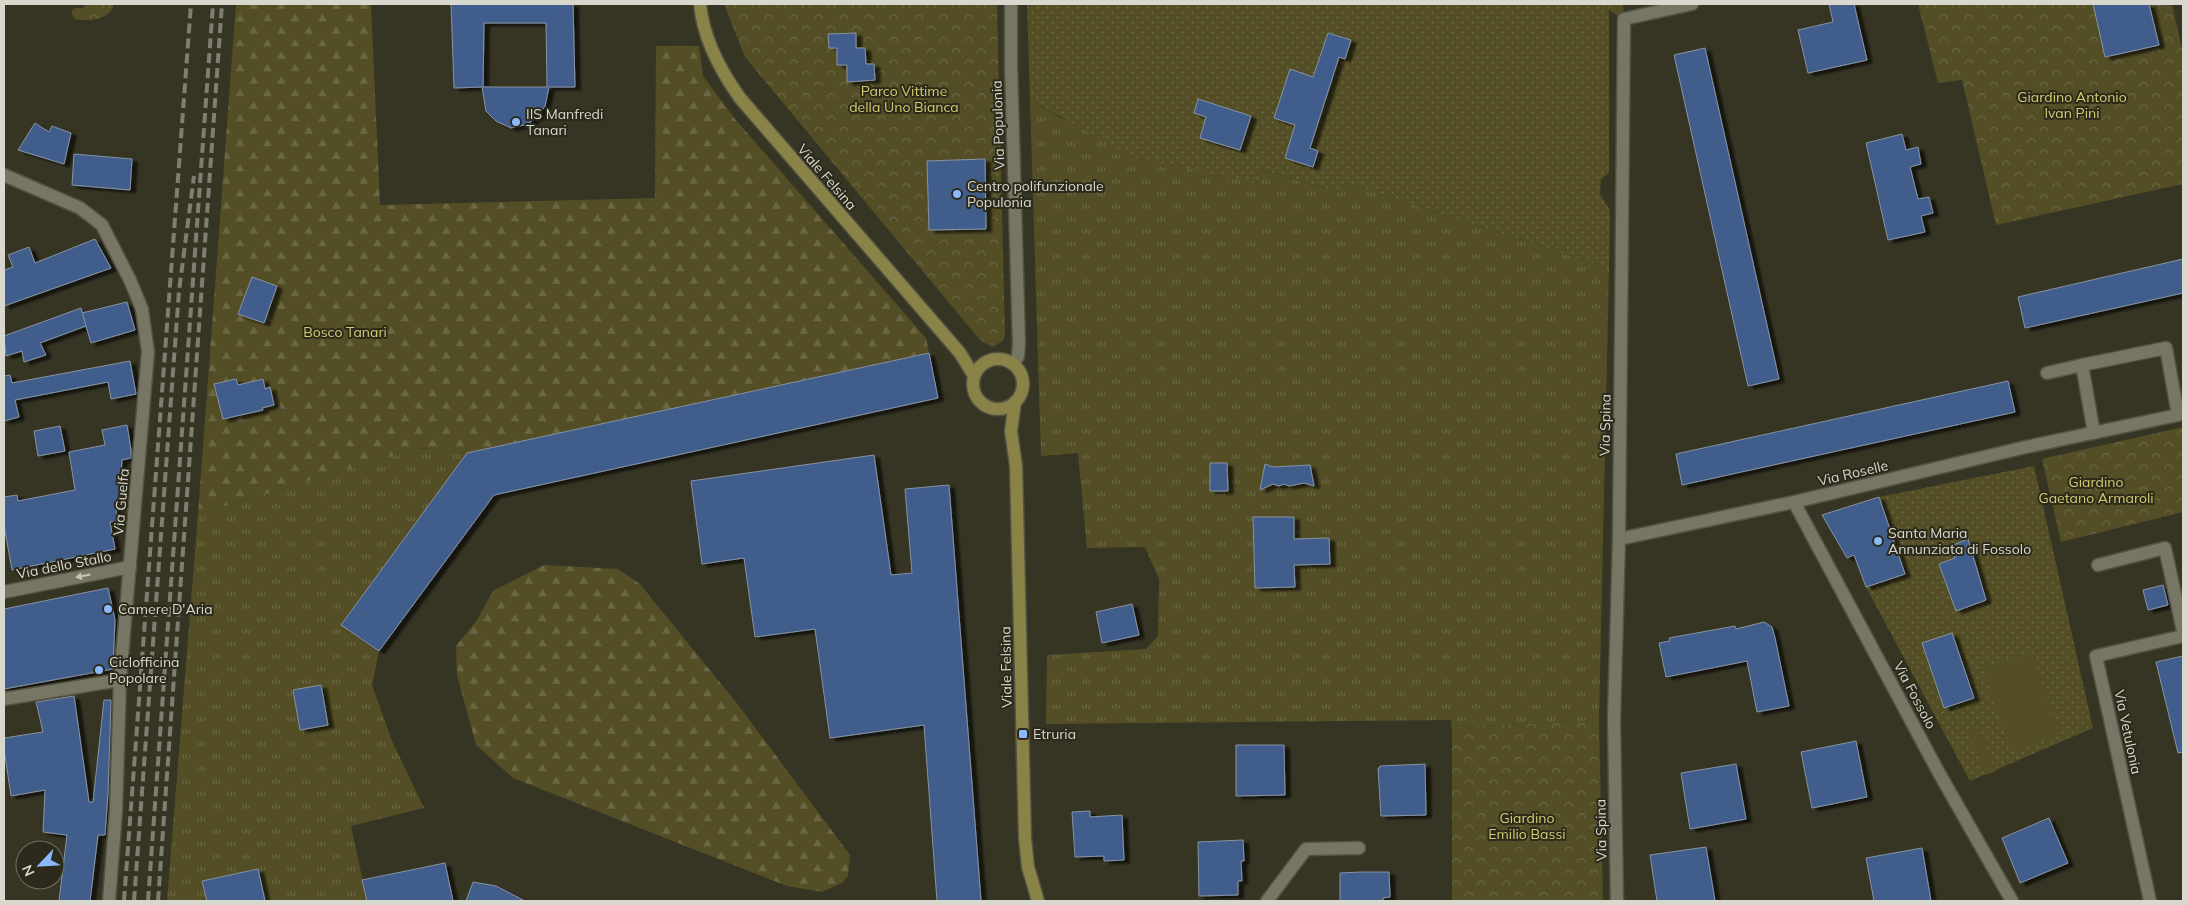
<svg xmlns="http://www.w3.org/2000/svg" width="2187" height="905" viewBox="0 0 2187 905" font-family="Mulish,sans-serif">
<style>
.grass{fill:url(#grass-tufts);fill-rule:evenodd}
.forest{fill:url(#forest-firs)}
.park{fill:url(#park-crowns)}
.garden{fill:url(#garden-dots)}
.pitch{fill:#534e25}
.building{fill:#3f5d8b;stroke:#8793a3;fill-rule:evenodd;filter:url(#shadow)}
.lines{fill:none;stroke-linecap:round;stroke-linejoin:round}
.street-casing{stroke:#525142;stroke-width:15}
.secondary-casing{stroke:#525142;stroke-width:15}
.street{stroke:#777563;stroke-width:12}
.secondary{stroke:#898348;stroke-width:12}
.rail{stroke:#7f7e71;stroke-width:4;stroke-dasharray:10 5;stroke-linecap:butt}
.oneway{fill:#c5c4b9}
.poi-dot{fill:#8cb9fc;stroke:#2c2a1a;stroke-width:2}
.labels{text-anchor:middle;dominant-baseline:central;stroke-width:4;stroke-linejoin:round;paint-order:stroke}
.park-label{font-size:14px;fill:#d6cb72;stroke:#2c2a1a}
.poi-label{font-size:14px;fill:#d9d8ce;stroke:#2c2a1a;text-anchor:start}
.street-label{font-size:14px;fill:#d9d8ce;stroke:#2c2a1a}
</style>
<defs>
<pattern id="grass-tufts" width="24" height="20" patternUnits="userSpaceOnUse" patternTransform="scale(1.25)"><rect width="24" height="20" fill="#534e25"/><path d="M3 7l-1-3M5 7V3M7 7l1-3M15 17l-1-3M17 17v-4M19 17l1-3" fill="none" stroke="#6b6743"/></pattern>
<pattern id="forest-firs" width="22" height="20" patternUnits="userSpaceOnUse" patternTransform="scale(1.25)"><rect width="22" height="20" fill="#534e25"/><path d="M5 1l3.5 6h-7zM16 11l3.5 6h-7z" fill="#6b6743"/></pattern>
<pattern id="park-crowns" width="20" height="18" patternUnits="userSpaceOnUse" patternTransform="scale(1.25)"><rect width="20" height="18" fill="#534e25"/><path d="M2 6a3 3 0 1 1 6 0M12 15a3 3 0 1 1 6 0" fill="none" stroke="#6b6743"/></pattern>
<pattern id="garden-dots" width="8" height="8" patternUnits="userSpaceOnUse" patternTransform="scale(1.25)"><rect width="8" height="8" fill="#534e25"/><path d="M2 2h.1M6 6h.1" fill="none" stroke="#6b6743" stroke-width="1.8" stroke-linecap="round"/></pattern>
<filter id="shadow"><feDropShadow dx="5.5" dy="3" stdDeviation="1" flood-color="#0009"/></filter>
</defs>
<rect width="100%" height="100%" fill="#363524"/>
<g class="grass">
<path d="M1030,100l31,18 196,66 4,-14 82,23 3,-10 263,85 -10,453 -147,6 -1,-7 -405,4 1,-69 99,-6 12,-13 1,-57 -14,-32 -58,1 -9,-95 -37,3z"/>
<path d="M420,448l47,5 -88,198 -7,34 20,56 32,67 -73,18 16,75h-102l-7,-32 -55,12 4,20h-40l31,-387zM321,685l7,40 -28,5 -7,-39z"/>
</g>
<g class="forest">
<path d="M236,4h135l9,201 275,-7 1,-152h43l4,30 32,43 191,219 3,15 -462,100 -47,-5 -222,66z"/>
<path d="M544,565l74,4 22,15 99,122 111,149 -2,21 -6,7 -20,9 -35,-6 -274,-108 -37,-33 -19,-70 -1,-29 21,-26 16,-29z"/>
</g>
<g class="park">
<path d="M88,4h26c-3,16 -26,18 -39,15l-3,-5v-4l4,-2h7z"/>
<path d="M724,4h273l8,332 -2,5 -11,6 -12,-7 -235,-283z"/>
<path d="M1598,4h25l1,15z"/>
<path d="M1918,4h254l11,50v130l-187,41 -34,-145 -24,3z"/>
<path d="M2183,427v85l-122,30 -19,-83z"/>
<path d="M1599,721l4,180h-151v-174z"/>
</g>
<g class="garden">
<path d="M1027,4h571l11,6v163l-8,6 -1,15 10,16 -1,58 -263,-85 -3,10 -81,-23 -4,14 -124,-27 -104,-57z"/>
<path d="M2034,466l59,262 -123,53 -104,-194 39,-13 -26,-77z"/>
</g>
<g class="pitch">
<path d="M2032,652l28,83 -48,16 -28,-83z"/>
<path d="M1977,727l19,44 -10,4 -19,-44z"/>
</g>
<g class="building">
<path d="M451,4h122l2,83h-26l-4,19 -7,10 -10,8 -17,4 -15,-7 -10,-10 -4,-24 -28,1zM484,23h62l1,64h-64z"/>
<path d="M1829,4h25l13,56 -59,13 -10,-43 35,-8z"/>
<path d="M2093,4h56l10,41 -54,12z"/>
<path d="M856,33v15h9l1,16h8l1,16 -28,2v-17h-10v-17h-8l-1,-14z"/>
<path d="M1328,33l23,7 -6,19 -6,-2 -29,91 8,3 -5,16 -28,-9 10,-33 -21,-7 16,-49 23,8z"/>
<path d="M1705,48l74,331 -31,7 -74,-331z"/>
<path d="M1198,99l53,17 -11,34 -40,-12 6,-21 -12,-4z"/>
<path d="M35,123l14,9 3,-6 19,7 -7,31 -46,-14z"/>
<path d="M1902,134l4,16 12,-3 3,17 -11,3 8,32 11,-2 4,16 -12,3 4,16 -37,8 -22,-97z"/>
<path d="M74,154l58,5 -2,31 -58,-5z"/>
<path d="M985,159l1,70 -57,1 -2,-69z"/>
<path d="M95,239l16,29 -107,38v-36l9,-3 -5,-12 21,-8 6,16z"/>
<path d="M2183,259v34l-158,35 -7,-31z"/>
<path d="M252,277l25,9 -13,37 -26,-9z"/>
<path d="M127,302l8,28 -44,13 -9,-30z"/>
<path d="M81,308l5,18 -46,17 6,12 -22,7 -2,-11 -16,5 -2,-20z"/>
<path d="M929,353l9,45 -444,97 -115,156 -38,-26 126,-172z"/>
<path d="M130,361l6,33 -25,5 -3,-17 -93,18 4,17 -15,4v-45l6,-1 2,8z"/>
<path d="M236,379l2,6 25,-6 2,10 5,-2 4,18 -12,3 1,2 -40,9 -9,-35z"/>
<path d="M2008,381l7,31 -333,73 -6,-31z"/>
<path d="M127,425l4,25v8l-9,2 -3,43 -4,1 3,17 -8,1 5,27 -103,21 -8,-45v-28l13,-2 1,6 57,-11 -6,-38 36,-7 -3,-15z"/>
<path d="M60,426l5,25 -27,5 -4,-25z"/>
<path d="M874,455l17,120 21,-2 -7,-84 44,-4 32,416h-44l-13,-176 -94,13 -15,-109 -60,8 -11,-79 -42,6 -11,-83z"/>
<path d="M1210,463h17l1,28h-18z"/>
<path d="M1265,464l8,3 37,-2 4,21 -10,-3 -15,3 -5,-2 -5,2 -6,-2 -13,6z"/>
<path d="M1879,497l26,77 -39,13 -12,-32 -7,3 -25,-43z"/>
<path d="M1253,517h41v22l35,-1 1,26 -36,1 1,22 -40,1z"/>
<path d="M1968,539l18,61 -30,11 -17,-47 16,-6 -4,-12z"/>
<path d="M2163,585l5,20 -20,5 -5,-20z"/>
<path d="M108,588l7,32 -2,49 -109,20v-80z"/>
<path d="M1132,604l7,31 -37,8 -6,-31z"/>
<path d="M1764,622l8,5 3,11 14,68 -32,6 -10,-51 -81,16 -7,-34 11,-2 -1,-3 66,-12 1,3z"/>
<path d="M1952,633l22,65 -30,10 -22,-65z"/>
<path d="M2183,656v96l-5,1 -22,-91z"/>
<path d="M321,685l7,40 -28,5 -7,-40z"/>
<path d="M74,696l15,106h4l11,-102h7l-3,93 -3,42h-7l-8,66h-31l8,-66 -24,-3 2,-42 -34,6 -7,-47v-11l39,-6 -7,-30z"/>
<path d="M1856,741l11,56 -55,11 -11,-56z"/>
<path d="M1236,745h48l1,50 -49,1z"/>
<path d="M1425,764l1,51 -45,1 -3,-48h2v-2z"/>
<path d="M1736,764l10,55 -56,10 -9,-56z"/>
<path d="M1090,811v6l32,-2 2,45 -20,1v-5l-29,1 -3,-45z"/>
<path d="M2049,818l19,45 -48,20 -18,-45z"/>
<path d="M1243,840l1,21h-3l1,20h-4v14l-39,1 -1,-54z"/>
<path d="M1706,847l9,54h-58l-7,-46z"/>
<path d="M1922,848l9,53h-57l-8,-43z"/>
<path d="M445,863l8,38h-86l-5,-21z"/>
<path d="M258,869l7,32h-58l-5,-20z"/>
<path d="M1362,872h27l1,25 -7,1v3h-43v-28z"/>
<path d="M473,882l23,4 29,15h-59z"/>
</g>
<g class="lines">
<defs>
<g id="street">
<path d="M1011,4v63l8,276 -1,13 -4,8"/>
<path d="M4,175l76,33 22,17 28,55 12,29 6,43 -28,328 -4,131 -7,90"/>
<path d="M2047,373l35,-8"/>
<path d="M1794,502l145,271 73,128"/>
<path d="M1619,539l175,-37 232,-55 152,-32 -12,-67 -84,17 12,68"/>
<path d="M2098,565l67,-17 18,83"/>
<path d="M4,592l126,-25"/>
<path d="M4,699l116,-19"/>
<path d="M1267,901l39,-52 53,-1"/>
<path d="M1617,901l-3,-182 5,-180 5,-520 68,-15"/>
<path d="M2150,901l-54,-245 87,-20"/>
</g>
<g id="secondary">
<path d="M700,4c3,34 20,66 40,94l220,255 14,23"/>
<circle cx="998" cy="384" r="25"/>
<path d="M1015,402l-4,29 5,35 9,372 3,29 10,34"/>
</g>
</defs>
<use href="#street" class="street-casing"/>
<use href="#secondary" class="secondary-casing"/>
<use href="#street" class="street"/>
<use href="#secondary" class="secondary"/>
<g class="rail">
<path d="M124,901l67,-897"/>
<path d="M134,901l45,-610 15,-115"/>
<path d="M148,901l65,-897"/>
<path d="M158,901l64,-897"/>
</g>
</g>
<defs><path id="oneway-solid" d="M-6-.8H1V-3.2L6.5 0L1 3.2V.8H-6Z" transform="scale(1.25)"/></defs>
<use class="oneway" href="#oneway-solid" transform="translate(83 576) rotate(169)"/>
<g class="poi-dot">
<circle cx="516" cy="122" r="5"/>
<circle cx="957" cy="194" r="5"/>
<circle cx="1878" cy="541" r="5"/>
<circle cx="108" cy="609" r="5"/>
<circle cx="99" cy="670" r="5"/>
<rect x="1018" y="729" width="10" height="10" rx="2.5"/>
</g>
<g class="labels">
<g class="park-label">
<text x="904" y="91">Parco Vittime<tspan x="904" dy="16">della Uno Bianca</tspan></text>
<text x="2072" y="97">Giardino Antonio<tspan x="2072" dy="16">Ivan Pini</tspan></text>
<text x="345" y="332">Bosco Tanari</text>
<text x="2096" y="482">Giardino<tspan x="2096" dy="16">Gaetano Armaroli</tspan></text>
<text x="1527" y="818">Giardino<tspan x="1527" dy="16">Emilio Bassi</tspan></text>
</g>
<g class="poi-label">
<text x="526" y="114">IIS Manfredi<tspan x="526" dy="16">Tanari</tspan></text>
<text x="967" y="186">Centro polifunzionale<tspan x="967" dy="16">Populonia</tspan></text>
<text x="1888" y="533">Santa Maria<tspan x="1888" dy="16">Annunziata di Fossolo</tspan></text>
<text x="118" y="609">Camere D'Aria</text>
<text x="109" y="662">Ciclofficina<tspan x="109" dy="16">Popolare</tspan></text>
<text x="1033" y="734">Etruria</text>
</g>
<g class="street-label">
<text transform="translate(998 125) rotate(-92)">Via Populonia</text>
<text transform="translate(827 177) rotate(49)">Viale Felsina</text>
<text transform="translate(1605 425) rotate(-89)">Via Spina</text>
<text transform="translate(1853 473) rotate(-13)">Via Roselle</text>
<text transform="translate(121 502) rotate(-85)">Via Guelfa</text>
<text transform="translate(64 565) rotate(-11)">Via dello Stallo</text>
<text transform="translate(1006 667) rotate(-91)">Viale Felsina</text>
<text transform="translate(1915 695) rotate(62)">Via Fossolo</text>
<text transform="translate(2128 732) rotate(78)">Via Vetulonia</text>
<text transform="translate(1601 830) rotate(-91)">Via Spina</text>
</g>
</g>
<rect width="2187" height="905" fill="none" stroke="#d9d8ce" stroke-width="10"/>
<g transform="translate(40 865) rotate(245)"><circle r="24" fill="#2c2a1a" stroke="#717062"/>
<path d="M0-4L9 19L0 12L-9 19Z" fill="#8cb9fc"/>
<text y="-8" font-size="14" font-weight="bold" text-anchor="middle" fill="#d9d8ce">N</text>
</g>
</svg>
